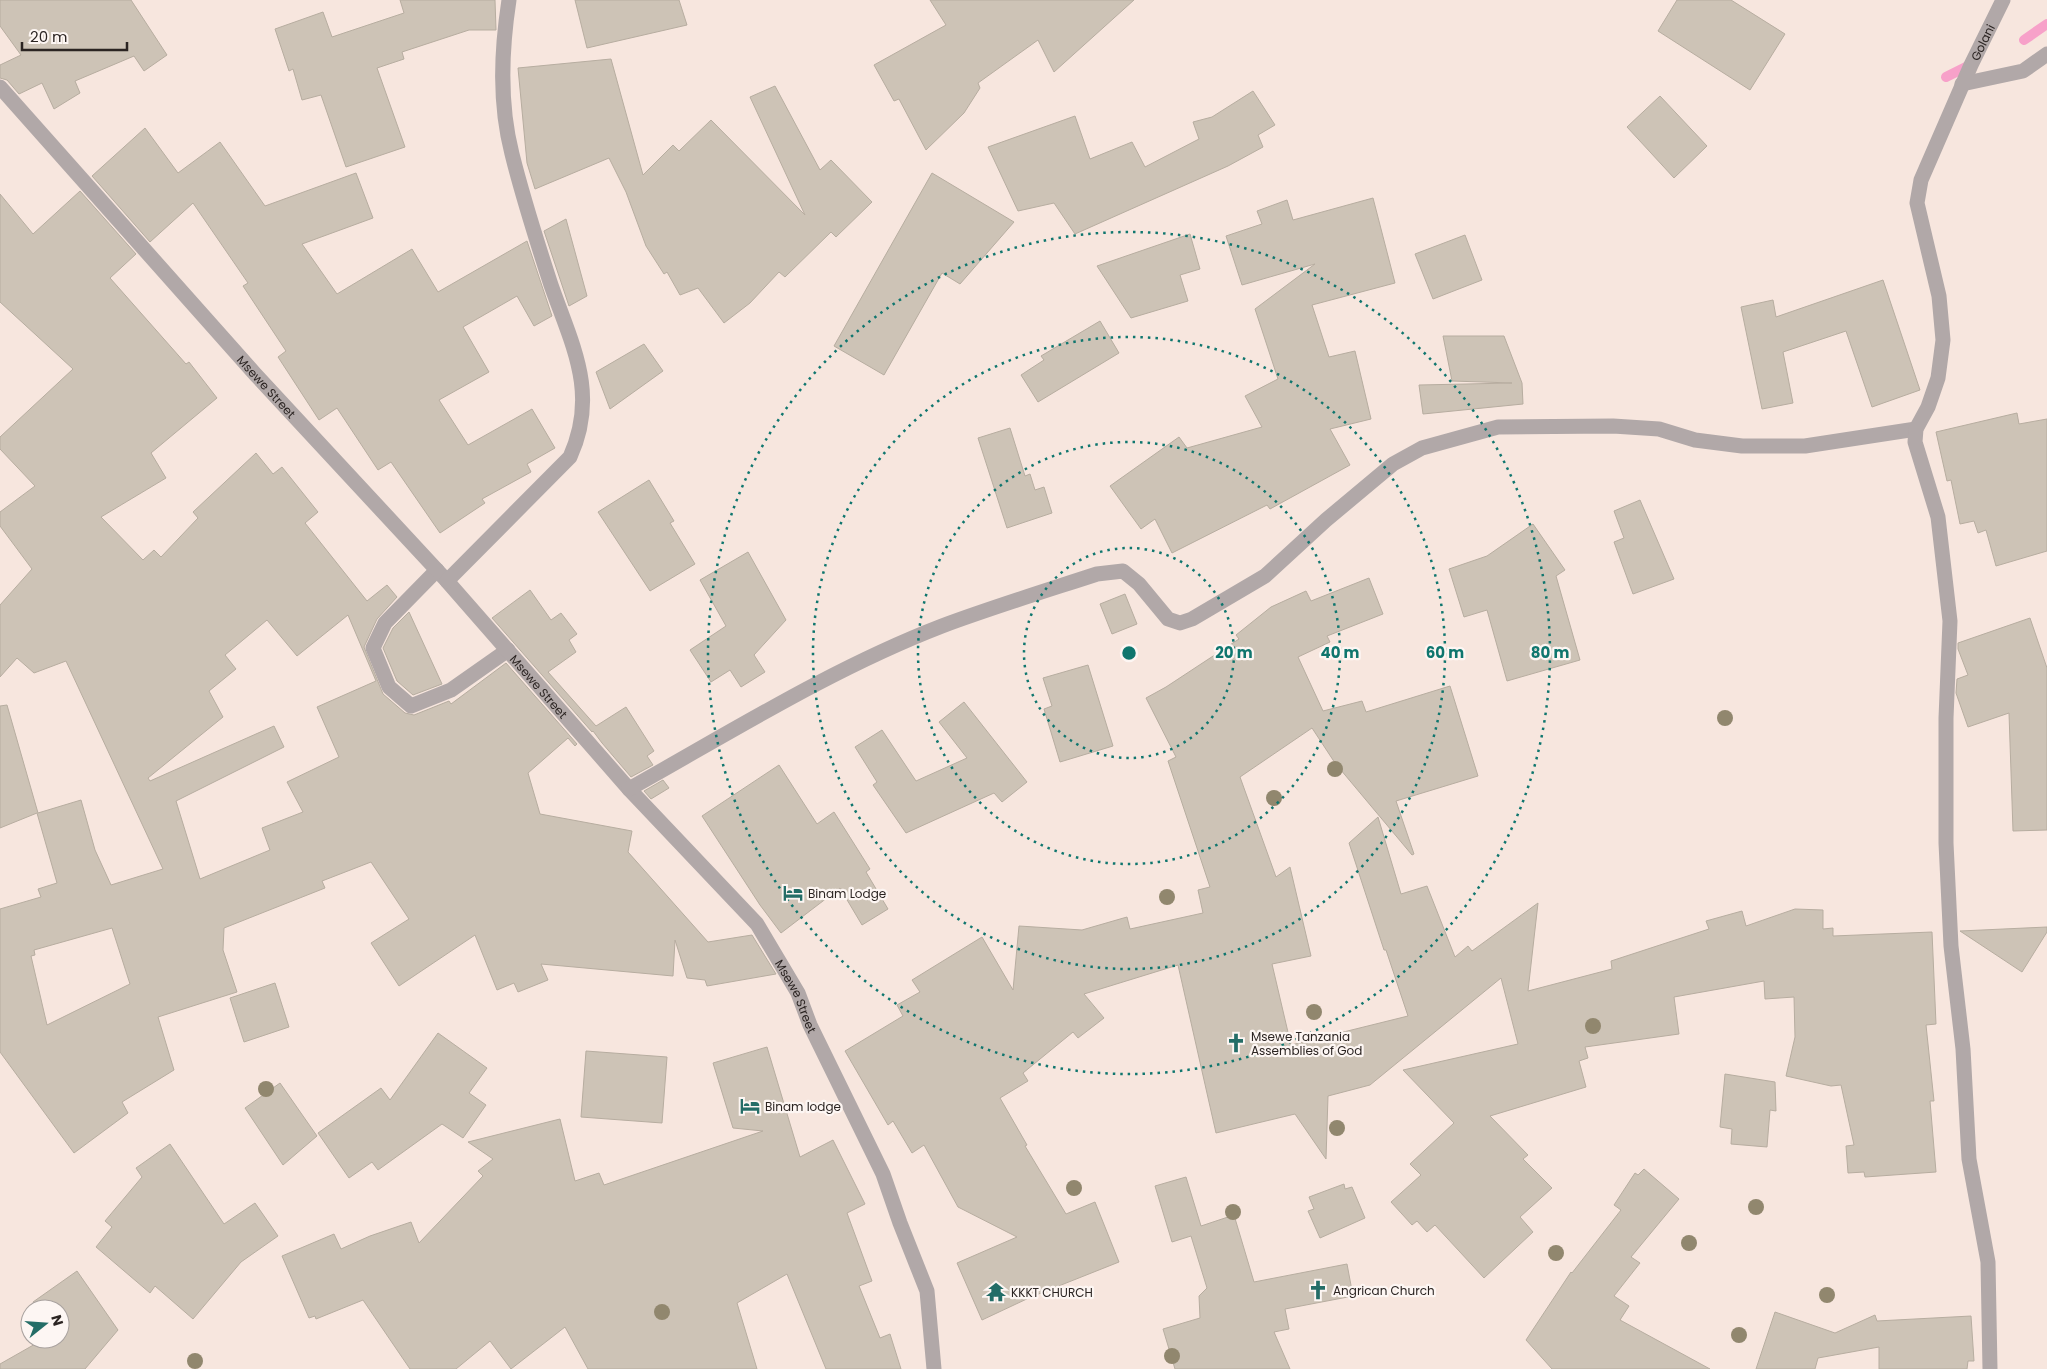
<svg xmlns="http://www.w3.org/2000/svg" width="2047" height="1369" viewBox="0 0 2047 1369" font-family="Poppins,sans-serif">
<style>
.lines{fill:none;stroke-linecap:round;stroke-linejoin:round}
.stream{stroke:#f7a1c9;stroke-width:10}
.building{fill:#cdc3b6;stroke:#b7ada0;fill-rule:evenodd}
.service{stroke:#b1a8a8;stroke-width:15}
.minor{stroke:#b1a8a8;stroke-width:15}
.tree{fill:#91876e}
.ring{fill:none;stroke:#0f766e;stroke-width:2.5;stroke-dasharray:2.5 5}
.labels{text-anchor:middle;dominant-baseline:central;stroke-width:4.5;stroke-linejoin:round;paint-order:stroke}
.street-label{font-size:12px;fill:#2b2422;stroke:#fdf6f3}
.poi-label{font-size:12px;fill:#2b2422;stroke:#fdf6f3;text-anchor:start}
.centre{fill:#0f766e;stroke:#fdf6f3;stroke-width:2.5}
.ring-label{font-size:15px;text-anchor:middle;font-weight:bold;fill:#0f766e;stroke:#fdf6f3;stroke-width:4.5;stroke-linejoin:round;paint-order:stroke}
</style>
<rect width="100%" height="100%" fill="#f7e6de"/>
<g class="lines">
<g class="stream">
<path d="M2024,40l23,-16"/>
<path d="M1946,77l26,-13"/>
</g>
</g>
<g class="building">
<path d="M0,0h131l36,55 -23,16 -10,-15 -59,25 5,12 -26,16 -12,-26 -23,11 -12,-14 -7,-2v-13l21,-10 -21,-29z"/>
<path d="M400,0h95l1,30h-27l-67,22 2,7 -27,9 28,79 -59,20 -25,-72 -19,5 -9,-31 -4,2 -14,-42 48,-17 9,25 72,-24z"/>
<path d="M575,0h104l8,25 -100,23z"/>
<path d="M930,0h204l-80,72 -16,-32 -60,43 2,5 -16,25 -38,37 -27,-51 -5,2 -20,-36 72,-40z"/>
<path d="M1677,0h54l54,34 -35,56 -92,-59z"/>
<path d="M611,59l32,116 30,-30 6,6 32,-31 94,95 -55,-118 25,-11 45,84 11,-10 41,42 -36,35 -5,-5 -46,45 -6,-5 -29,31 -26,20 -26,-35 -18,7 -13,-23 -3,2 -18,-28 -20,-54 -17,-34 -74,31 -8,-26 -9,-95z"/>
<path d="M1253,91l22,34 -17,10 5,12 -35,19 -153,68 -21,-31 -36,8 -30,-64 87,-31 15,43 42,-17 13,25 54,-28 -6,-17 19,-5z"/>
<path d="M1660,96l47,50 -33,32 -47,-51z"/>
<path d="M145,128l33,45 42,-31 45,64 91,-33 17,45 -71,26 35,50 75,-45 26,43 89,-51 25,75 -18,10 -17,-30 -54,31 26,45 -50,28 29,45 64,-36 23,39 -28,16 4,8 -49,27 3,4 -45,30 -49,-71 -13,8 -41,-62 -18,12 -41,-63 8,-6 -43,-65 5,-3 -55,-80 -43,39 -58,-66z"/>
<path d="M932,173l82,49 -54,62 -18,-11 -58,102 -50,-29z"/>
<path d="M80,191l56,63 -26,24 76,86 3,-2 28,36 -66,55 15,25 -65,39 42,43 11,-10 7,7 37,-39 -5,-6 63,-59 17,21 9,-7 36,45 -13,11 62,78 20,-16 10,12 -20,22 -13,28 19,47 22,19 9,2 35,-14 2,3 55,-41 71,81 -2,2 -7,-8 -40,35 12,41 92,17 -4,21 80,90 44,-7 24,39 -69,12 -2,-6 -18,-2 -12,-38 -2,36 -132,-12 7,16 -30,12 -4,-9 -17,7 -22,-55 -76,51 -28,-43 38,-24 -38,-57 -49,19 3,7 -101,40 -1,22 14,42 -79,25 16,53 -52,32 6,11 -54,40 -74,-101v-143l41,-12 -3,-8 19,-6 -20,-70 -37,15v-122l7,-1 31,108 43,-13 14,50 16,35 52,-16 -97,-208 -32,12 -17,-15 -17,19v-72l32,-36 -32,-43v-14l35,-26 -35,-37v-12l73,-68 -73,-67v-108l33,40zM348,615l28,66 -59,26 22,50 -52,25 16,30 -41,16 8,22 -70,29 -24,-78 108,-54 -10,-21 -124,55 -2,-3 75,-61 -14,-26 27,-22 -11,-14 42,-35 30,36zM112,928l18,56 -83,41 -16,-69 4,-1 -1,-5z"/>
<path d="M1373,198l22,85 -83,22 17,52 26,-6 16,68 -41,10 20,36 -80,44 -3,-4 -95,48 -17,-34 -14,10 -31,-43 69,-49 8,11 75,-21 -17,-31 33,-17 -23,-70 60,-45 -73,21 -16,-49 36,-12 -5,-13 30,-11 6,20z"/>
<path d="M566,219l21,77 -18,10 -25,-75z"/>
<path d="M1190,234l10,35 -20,6 8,26 -57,17 -34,-52z"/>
<path d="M1465,235l17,45 -49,19 -18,-45z"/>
<path d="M1883,280l37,110 -48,17 -26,-76 -63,21 10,51 -31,6 -21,-102 32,-7 3,17z"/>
<path d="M1100,321l19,32 -81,49 -17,-27 23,-15 -3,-4z"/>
<path d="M1443,336h61l18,47 1,21 -100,10 -4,-29 93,-2 -60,-2z"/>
<path d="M644,344l19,27 -53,38 -14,-37z"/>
<path d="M2017,413l2,11 28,-5v132l-51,15 -10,-36 -8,3 -4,-12 -14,3 -9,-44 -4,1 -11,-49z"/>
<path d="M1010,428l15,48 5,-2 5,16 9,-3 8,26 -45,15 -29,-90z"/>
<path d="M649,480l25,41 -4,2 25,41 -45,27 -52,-79z"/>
<path d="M1640,500l34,79 -41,15 -19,-52 10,-4 -10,-27z"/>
<path d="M1533,524l32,46 -9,6 24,84 -73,21 -20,-71 -23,7 -15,-48 38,-13z"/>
<path d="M748,552l38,68 -32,35 11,17 -24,15 -11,-17 -19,12 -21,-32 36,-24 -26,-46z"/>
<path d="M1369,578l14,36 -56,22 3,6 -32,15 25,54 39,-10 4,11 84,-26 28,90 -82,25 18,53 -2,1 -77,-92 -23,-35 -72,49 36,100 14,-10 21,89 -39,8 19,81 117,-29 -22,-66h-2l-35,-107 29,-26 23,77 26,-8 28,71 13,-11 4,5 66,-48 -10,88 84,-22 -1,-8 98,-32 -3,-8 36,-10 4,15 49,-17 28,1v19l10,-1v8l99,-4 4,92 -10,1 8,76h-4l6,71 -71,5 -1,-5 -16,1 -2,-27 8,-1 -13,-60 -10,1 -45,-10 9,-39 -1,-40 -29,2 -1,-18 -90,16 5,37 -94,13 3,11 -9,3 7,26 -96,29 38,39 -5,4 29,29 -32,29 13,15 -49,46 -49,-53 -8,7 -10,-11 -5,4 -21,-23 30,-27 -11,-11 44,-41 -51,-53 115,-26 -17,-66 -131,107 -42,11 -2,63 -31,-45 -79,19 -38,-168 -94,29 20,24 -26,20 -5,-6 -50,41 5,8 -28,17 27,47 -2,1 41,68 29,-12 24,60 -88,35 -49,23 -25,-57 60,-26 -59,-30 -34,-62 -12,8 -19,-32 -5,4 -43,-74 58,-35 -6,-11 23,-13 -8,-12 70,-43 31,53 6,-64 63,4 45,-13 3,12 73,-16 -5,-23 12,-3 -42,-126 8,-4 -30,-59 20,-11 73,-48 -3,-4 35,-28 35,-16 5,10z"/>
<path d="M530,590l21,30 10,-7 16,21 -8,6 7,12 -28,20 48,54 30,-19 28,44 -7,5 6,9 -22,12 -29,-34 -9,-12 -1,1 -100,-114z"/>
<path d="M1125,594l12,30 -25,10 -12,-30z"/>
<path d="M409,612l33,72 -29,11 -16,-14 -14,-33 10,-20z"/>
<path d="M2030,618l17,50v162l-34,1 -4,-118 -41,14 -12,-34 1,-14 11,-4 -10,-26v-6z"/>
<path d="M1088,665l25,81 -53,16 -16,-53 8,-3 -9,-28z"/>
<path d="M964,702l63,80 -25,20 -8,-9 -88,40 -33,-48 4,-3 -22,-35 27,-17 34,51 51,-23 -28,-36z"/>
<path d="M779,765l38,59 17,-12 36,57 -4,3 22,37 -26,16 -22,-37 -59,45 -21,-28 -58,-89z"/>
<path d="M663,780l6,8 -18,11 -7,-8z"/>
<path d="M2047,927v5l-25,40 -62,-41z"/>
<path d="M275,983l14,44 -45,15 -14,-44z"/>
<path d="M438,1033l49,35 -18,25 17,12 -23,33 -21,-14 -64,46 -6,-8 -23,16 -31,-45 63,-45 9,12z"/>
<path d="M767,1047l33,110 33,-17 32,64 -18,9 25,68 -13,5 21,52 10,-4 11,35h-75l-39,-95 -50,29 20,66h-169l-23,-42 -54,42 -21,-28 -34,28h-46l-47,-69 -47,19 -1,-3 -6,2 -27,-62 52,-22 7,15 29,-13 41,-14 8,21 64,-67 -5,-5 15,-12 -25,-17 92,-23 15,62 24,-8 5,12 159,-54 -30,-3 -20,-65z"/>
<path d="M586,1051l81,6 -5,66 -81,-6z"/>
<path d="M1725,1074l50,8 1,29 -6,-1 -3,37 -36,-3 1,-15 -12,-2z"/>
<path d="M280,1083l37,53 -34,29 -38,-57z"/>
<path d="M170,1144l54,80 31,-21 23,33 -37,26 -48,57 -38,-33 -5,7 -54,-46 16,-20 -7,-6 37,-44 -6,-9z"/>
<path d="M1644,1169l35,30 -48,58 9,6 -26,33 15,10 -9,14 90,49h-158l-26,-29 45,-68 1,1 49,-63 -7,-5 21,-32 3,2z"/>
<path d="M1186,1177l15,49 33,-11 20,67 93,-18 6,32 -68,13 4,20 -15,3 16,37h-115l-12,-40 37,-11 -1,-22 8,-8 -16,-52 -19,6 -17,-56z"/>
<path d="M1344,1184l1,5 7,-2 13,31 -45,20 -12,-27 6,-2 -5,-12z"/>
<path d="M77,1271l41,59 -33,39h-85v-5l44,-25h16v-30h-22l-5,-7z"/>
<path d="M1775,1312l60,21 40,-18 2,6 94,-5 3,45h-6l-1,8h-88v-22l-61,11 -3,11h-59z"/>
</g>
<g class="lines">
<path class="service" d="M437,570l-52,53 -12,25 16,39 22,19 40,-16 57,-40"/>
<g class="minor">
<path d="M1962,84l61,-13 24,-17"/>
<path id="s1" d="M0,87l255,287 192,207 182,208 128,135 41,69 12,32 73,149 17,49 27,68 7,78"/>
<path d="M447,581l123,-124c29,-64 2,-112 -19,-172 -14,-43 -28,-87 -39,-131 -13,-51 -11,-102 -3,-154"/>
<path d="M629,789c102,-57 204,-121 313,-163 51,-19 103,-35 155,-52l26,-3 16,13 29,35 12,4 12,-4 73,-43 61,-56 67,-56 29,-16 76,-21 115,-1 46,3 36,11 47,6h63l111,-17"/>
<path id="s2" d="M1990,1369l-2,-107 -19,-103 -6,-110 -12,-103 -5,-103v-125l4,-97 -12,-104 -23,-75 1,-13 12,-22 10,-29 5,-38 -4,-44 -22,-93 4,-23 50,-115 32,-65"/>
</g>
</g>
<g class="tree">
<circle cx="1725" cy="718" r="8"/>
<circle cx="1335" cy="769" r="8"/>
<circle cx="1274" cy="798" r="8"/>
<circle cx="1167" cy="897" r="8"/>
<circle cx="1314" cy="1012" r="8"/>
<circle cx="1593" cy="1026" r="8"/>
<circle cx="266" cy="1089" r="8"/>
<circle cx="1337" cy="1128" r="8"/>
<circle cx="1074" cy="1188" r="8"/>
<circle cx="1756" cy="1207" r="8"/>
<circle cx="1233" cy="1212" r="8"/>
<circle cx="1689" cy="1243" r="8"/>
<circle cx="1556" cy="1253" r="8"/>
<circle cx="1827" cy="1295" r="8"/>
<circle cx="662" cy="1312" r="8"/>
<circle cx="1739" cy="1335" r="8"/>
<circle cx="1172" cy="1356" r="8"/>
<circle cx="195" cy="1361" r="8"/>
</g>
<g class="ring">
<circle cx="1129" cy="653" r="105"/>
<circle cx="1129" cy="653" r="211"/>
<circle cx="1129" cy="653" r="316"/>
<circle cx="1129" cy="653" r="421"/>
</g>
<defs>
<symbol id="hotel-bare" viewBox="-9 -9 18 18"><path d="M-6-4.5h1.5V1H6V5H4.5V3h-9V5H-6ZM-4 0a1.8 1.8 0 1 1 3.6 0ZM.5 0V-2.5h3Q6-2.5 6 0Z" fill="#246d67" stroke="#fdf6f3" stroke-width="2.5" paint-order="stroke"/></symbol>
<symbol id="church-bare" viewBox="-9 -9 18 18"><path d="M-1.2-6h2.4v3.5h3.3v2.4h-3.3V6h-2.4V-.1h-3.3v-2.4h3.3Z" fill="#246d67" stroke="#fdf6f3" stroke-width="2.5" paint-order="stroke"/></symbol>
<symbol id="temple-bare" viewBox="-9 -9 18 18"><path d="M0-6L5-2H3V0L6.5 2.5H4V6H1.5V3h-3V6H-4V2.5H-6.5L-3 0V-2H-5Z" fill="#246d67" stroke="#fdf6f3" stroke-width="2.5" paint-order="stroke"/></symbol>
</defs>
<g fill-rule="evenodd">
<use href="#hotel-bare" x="779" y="879" width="28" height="28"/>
<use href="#church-bare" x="1222" y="1029" width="28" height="28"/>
<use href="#hotel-bare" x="736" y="1092" width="28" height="28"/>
<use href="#church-bare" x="1304" y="1276" width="28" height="28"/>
<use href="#temple-bare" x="982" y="1278" width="28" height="28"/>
</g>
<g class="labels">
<g class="street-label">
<text stroke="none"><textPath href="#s2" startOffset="1355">Golani</textPath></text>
<text stroke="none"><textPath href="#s1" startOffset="401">Msewe Street</textPath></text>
<text stroke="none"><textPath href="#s1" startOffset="806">Msewe Street</textPath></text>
<text stroke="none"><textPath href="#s1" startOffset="1211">Msewe Street</textPath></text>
</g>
<g class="poi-label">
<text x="808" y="893">Binam Lodge</text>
<text x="1251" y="1036">Msewe Tanzania<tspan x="1251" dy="14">Assemblies of God</tspan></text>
<text x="765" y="1106">Binam lodge</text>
<text x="1333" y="1290">Angrican Church</text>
<text x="1011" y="1292">KKKT CHURCH</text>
</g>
</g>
<circle cx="1129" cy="653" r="8" class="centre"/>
<g class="ring-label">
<text x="1234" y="658">20 m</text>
<text x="1340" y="658">40 m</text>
<text x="1445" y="658">60 m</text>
<text x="1550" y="658">80 m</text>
</g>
<g transform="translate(45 1324) rotate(73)"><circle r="24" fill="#fdf6f3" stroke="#a9a29f"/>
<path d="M0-4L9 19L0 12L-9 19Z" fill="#246d67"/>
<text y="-8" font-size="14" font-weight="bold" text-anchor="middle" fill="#2b2422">N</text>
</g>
<path d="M22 42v8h105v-8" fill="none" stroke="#2b2422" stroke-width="2.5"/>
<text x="30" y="42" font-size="15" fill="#2b2422" stroke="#fdf6f3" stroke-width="4" paint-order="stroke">20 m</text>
</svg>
